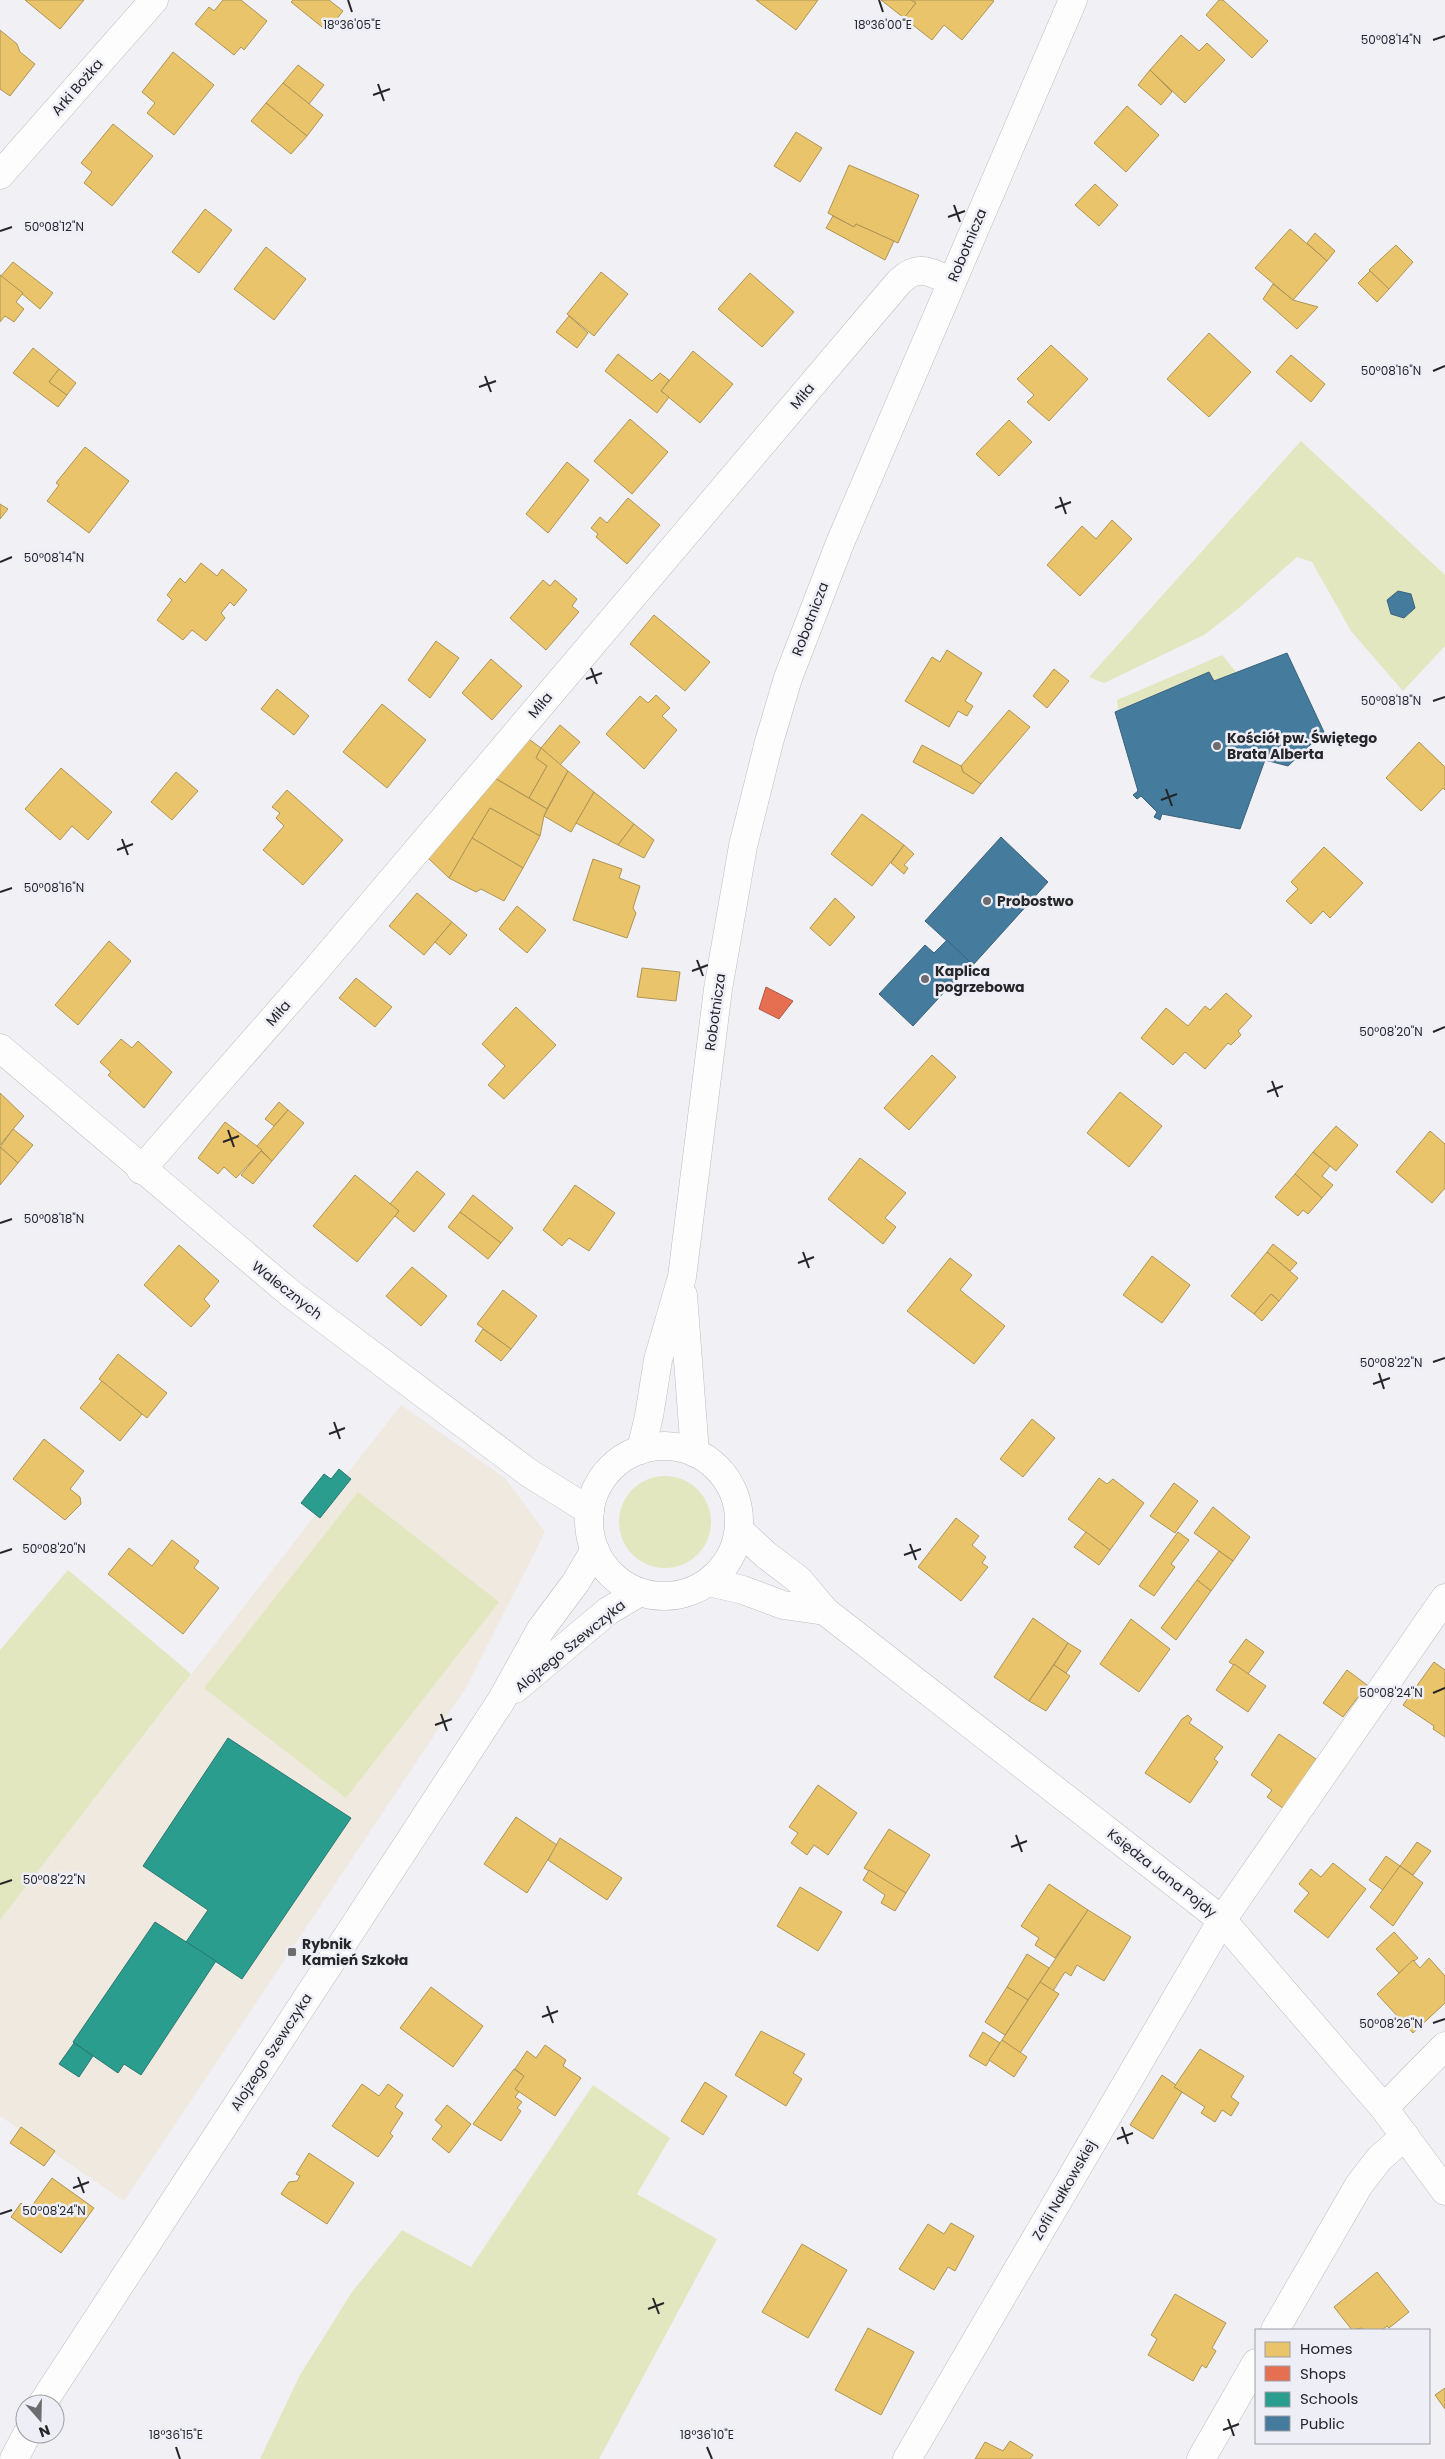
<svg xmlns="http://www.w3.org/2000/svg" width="1445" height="2459" viewBox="0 0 1445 2459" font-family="Poppins,sans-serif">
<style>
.industrial{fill:#efe9e0}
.green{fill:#e2e7bf}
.homes{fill:#e9c46a;stroke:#ae9556}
.shops{fill:#e76f51;stroke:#ad5945}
.schools{fill:#2a9d8f;stroke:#297970}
.public{fill:#457b9d;stroke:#3c627a}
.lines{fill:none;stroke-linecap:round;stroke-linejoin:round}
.minor-casing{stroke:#bdbdc1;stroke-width:29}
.minor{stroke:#fdfdfe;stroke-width:28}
.ticks{fill:none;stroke:#262629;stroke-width:2}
.poi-dot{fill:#6d6d70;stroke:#eeeef7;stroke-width:2}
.labels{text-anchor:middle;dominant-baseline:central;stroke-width:5;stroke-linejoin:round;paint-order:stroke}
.street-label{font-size:14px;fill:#262629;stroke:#eeeef7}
.poi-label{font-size:14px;font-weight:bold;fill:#262629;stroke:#eeeef7;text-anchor:start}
.ticks-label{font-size:12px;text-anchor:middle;fill:#262629;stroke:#eeeef7;stroke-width:5;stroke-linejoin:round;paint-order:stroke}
</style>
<rect width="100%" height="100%" fill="#f0f0f5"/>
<path class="industrial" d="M401,1405l104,73 40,54 -78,154 -343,515 -124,-85v-196z"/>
<g class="green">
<path d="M1301,441l144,134v71l-42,45 -52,-60 -39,-69 -15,-5 -58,51 -35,27 -100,48 -15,-6z"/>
<path d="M1222,655l14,17 -22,9 -5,-9 -91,38 -1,-10z"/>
<circle cx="665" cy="1522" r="46"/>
<path d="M358,1492l141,110 -153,196 -142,-110z"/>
<path d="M68,1570l123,104 -191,246v-270z"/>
<path d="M593,2085l77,53 -33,56 80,45 -118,220h-339l40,-84 52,-83 50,-62 69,37z"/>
</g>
<g class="homes">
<path d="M25,0h59l-24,29z"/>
<path d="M223,0h18l26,21 -23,29 -3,-3 -7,8 -39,-31 14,-17 5,4z"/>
<path d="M293,0h36l14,11 -16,20 -36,-29z"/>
<path d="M756,0h62l-22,30z"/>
<path d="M881,0h30l5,3 -12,15z"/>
<path d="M911,0h81l2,1 -32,39 -18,-15 -12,15 -28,-22 12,-15z"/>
<path d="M1219,0h4l45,41 -16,17 -46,-43z"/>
<path d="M0,30l17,14 3,8 15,12 -25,32 -10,-7z"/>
<path d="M1181,35l18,16 8,-8 18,17 -40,43 -35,-33z"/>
<path d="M173,52l41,33 -40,50 -27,-22 8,-10 -13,-11z"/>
<path d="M298,65l26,20 -15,19 -26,-21z"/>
<path d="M1150,70l22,22 -11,13 -23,-20z"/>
<path d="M283,83l40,32 -16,21 -41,-33z"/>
<path d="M266,103l41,33 -16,18 -40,-33z"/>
<path d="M1127,106l32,29 -33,37 -32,-29z"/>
<path d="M113,124l40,32 -41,50 -28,-23 8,-11 -11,-9z"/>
<path d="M796,132l26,16 -22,34 -26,-16z"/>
<path d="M849,165l70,30 -21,48 -42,-19 -2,3 -26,-14z"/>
<path d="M1095,184l23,21 -19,21 -24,-21z"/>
<path d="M205,209l27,21 -33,43 -27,-21z"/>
<path d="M833,216l21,11 2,-3 38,17 -9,19 -59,-32z"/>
<path d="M1290,229l37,32 -34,39 -38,-32z"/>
<path d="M1315,233l20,18 -8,10 -20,-18z"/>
<path d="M1396,245l17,17 -24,27 -20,-19z"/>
<path d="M266,247l40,32 -32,41 -40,-31z"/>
<path d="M13,262l40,31 -13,16 -39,-33z"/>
<path d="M1370,271l19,18 -12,13 -19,-19z"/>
<path d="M601,272l27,22 -34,42 -27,-22z"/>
<path d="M750,273l44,39 -32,35 -44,-38z"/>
<path d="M0,275l23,18 -7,9 8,7 -10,13 -9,-6 -5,6z"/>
<path d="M1273,284l20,16 25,7 -21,22 -34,-30z"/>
<path d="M569,316l19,17 -11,15 -21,-16z"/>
<path d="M1209,333l42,39 -42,45 -42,-38z"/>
<path d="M1051,345l37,34 -39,42 -22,-19 7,-7 -17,-16z"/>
<path d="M33,348l26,21 -10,13 18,13 -9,12 -45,-34z"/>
<path d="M693,351l40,33 -33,39 -39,-32z"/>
<path d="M618,354l34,27 8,-8 9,7 -8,11 8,6 -12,16 -52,-42z"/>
<path d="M1291,355l34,29 -14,18 -35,-30z"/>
<path d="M59,369l17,14 -9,12 -18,-13z"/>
<path d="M630,419l38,33 -36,42 -38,-33z"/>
<path d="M1009,420l23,22 -33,34 -23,-22z"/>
<path d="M85,447l44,34 -40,52 -42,-32 12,-16 -3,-2z"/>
<path d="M567,462l22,18 -41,53 -22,-19z"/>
<path d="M628,498l32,27 -33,39 -31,-27 2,-3 -7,-6 9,-11 7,6z"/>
<path d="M0,504l8,5 -8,10z"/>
<path d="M1112,520l20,19 -52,57 -33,-31 35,-39 14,13z"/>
<path d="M201,563l16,13 5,-7 25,21 -13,16 -4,-4 -9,11 4,5 -19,23 -14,-11 -9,10 -26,-20 15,-20 -5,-5 13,-17 5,5z"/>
<path d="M543,580l7,6 5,-6 22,19 -5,7 7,6 -33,38 -36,-32z"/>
<path d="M654,615l56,47 -25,29 -55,-47z"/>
<path d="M436,641l23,17 -29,40 -22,-18z"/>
<path d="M947,650l35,23 -17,28 8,5 -6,10 -9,-5 -9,16 -44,-26 27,-44 8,5z"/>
<path d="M491,659l31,27 -30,34 -30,-27z"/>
<path d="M1054,669l15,12 -22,27 -14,-12z"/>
<path d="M277,689l32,27 -15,19 -33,-26z"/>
<path d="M656,695l14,13 -8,8 15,14 -33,39 -38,-35 34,-38 8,7z"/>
<path d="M382,704l44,36 -39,48 -44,-36z"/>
<path d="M1009,710l21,17 -49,57 -18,-12 -2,-6z"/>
<path d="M560,725l20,17 -20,23 -19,-17z"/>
<path d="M526,737l15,11 -5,10 11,8 -18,32 -36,-21z"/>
<path d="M1419,742l26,25v23l-2,-2 -22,23 -35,-33z"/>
<path d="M922,745l39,21 2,6 18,12 -8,10 -60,-32z"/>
<path d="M541,748l27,23 -21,38 -18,-11 18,-32 -11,-8z"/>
<path d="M61,768l51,44 -24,28 -16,-14 -12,14 -35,-31z"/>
<path d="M568,771l26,21 -23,40 -27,-16z"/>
<path d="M176,772l22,19 -26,29 -21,-18z"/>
<path d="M493,777l54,32 -3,7 -4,20 -50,-28 -41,70 -22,-21z"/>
<path d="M287,790l56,50 -40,45 -40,-35 21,-24 -8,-8 4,-5 -8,-6z"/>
<path d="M594,792l40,32 -16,21 -42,-22z"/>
<path d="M490,808l50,28 -17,32 -51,-30z"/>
<path d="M862,814l42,31 -32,41 -41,-32z"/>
<path d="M634,824l20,16 -10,18 -26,-13z"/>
<path d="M472,838l51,30 -19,33 -23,-12 -5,3 -27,-14z"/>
<path d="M904,845l10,9 -10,11 4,3 -4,6 -13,-11z"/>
<path d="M1324,847l39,36 -33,35 -7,-7 -12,13 -25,-23 12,-12 -7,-7z"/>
<path d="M593,859l29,10 -3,9 21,8 -7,22 3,5 -9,25 -54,-18z"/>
<path d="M417,893l35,29 -28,33 -35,-29z"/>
<path d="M835,898l20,19 -25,29 -20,-18z"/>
<path d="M517,906l29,24 -19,23 -28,-24z"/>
<path d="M452,922l15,13 -17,20 -15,-13z"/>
<path d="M109,941l22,20 -53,64 -23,-20z"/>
<path d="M642,968l38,4 -4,29 -39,-4z"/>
<path d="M356,978l36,29 -17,20 -36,-29z"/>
<path d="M1226,993l26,23 -14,15 3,4 -10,10 -3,-2 -23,26 -20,-17 -12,13 -32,-27 25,-30 22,18 17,-20 5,4z"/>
<path d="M516,1007l40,38 -52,54 -16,-14 17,-19 -23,-22z"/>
<path d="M121,1039l11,9 6,-7 34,31 -28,36 -36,-33 3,-3 -11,-10z"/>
<path d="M932,1055l24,22 -47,53 -25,-22z"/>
<path d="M1120,1092l42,34 -33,41 -42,-34z"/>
<path d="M0,1093l24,23 -24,29z"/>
<path d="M279,1102l9,8 -14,16 -9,-7z"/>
<path d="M288,1110l16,13 -32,38 -15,-15z"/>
<path d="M225,1122l37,28 -26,28 -12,-11 -6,7 -20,-16z"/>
<path d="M1336,1126l22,19 -22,26 -23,-19z"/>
<path d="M13,1129l20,16 -15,18 -18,-16z"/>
<path d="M1430,1131l15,13v44l-13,15 -36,-31z"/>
<path d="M0,1147l18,16 -18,22z"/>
<path d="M261,1151l11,10 -19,23 -12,-9z"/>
<path d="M1313,1152l17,14 -8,10 11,9 -11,13 -27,-24z"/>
<path d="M860,1158l46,35 -21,25 11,9 -13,17 -55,-45z"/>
<path d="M417,1171l28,23 -31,38 -19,-16 4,-5 -9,-7z"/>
<path d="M1295,1174l27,24 -14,16 -5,-4 -5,6 -23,-19z"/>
<path d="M355,1175l44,36 -42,51 -44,-36z"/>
<path d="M575,1185l40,28 -26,38 -20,-13 -7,8 -19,-16z"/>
<path d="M473,1195l40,33 -12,15 -41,-31z"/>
<path d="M460,1212l41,31 -13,16 -40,-32z"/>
<path d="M1273,1244l24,19 -7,8 -23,-19z"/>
<path d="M179,1245l40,36 -15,18 6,7 -19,21 -47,-42z"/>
<path d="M1267,1252l31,26 -19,23 -8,-7 -17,20 -23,-18z"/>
<path d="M1152,1256l38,29 -28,38 -39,-28z"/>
<path d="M950,1258l22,17 -12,15 45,36 -31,38 -67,-53z"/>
<path d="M412,1267l35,29 -26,30 -35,-30z"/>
<path d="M503,1290l34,26 -26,33 -34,-25z"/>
<path d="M1271,1294l8,7 -17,20 -8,-7z"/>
<path d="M483,1329l28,20 -10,12 -26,-20z"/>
<path d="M118,1354l49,39 -20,25 -48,-39z"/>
<path d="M102,1381l40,33 -22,27 -40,-33z"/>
<path d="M1032,1419l23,19 -32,39 -23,-18z"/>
<path d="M44,1439l40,32 -14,18 10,8 1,7 -16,16 -52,-41z"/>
<path d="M1099,1478l8,6 6,-5 31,24 -34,47 -42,-31z"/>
<path d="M1174,1483l24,18 -23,32 -25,-17z"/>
<path d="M1213,1507l37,30 -17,24 -39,-28z"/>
<path d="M956,1518l23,18 -7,9 14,12 -4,6 6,4 -27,34 -43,-34z"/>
<path d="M1086,1532l24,18 -11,15 -25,-18z"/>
<path d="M1178,1532l11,8 -18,24 4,3 -21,29 -15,-10z"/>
<path d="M172,1540l27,21 -5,7 25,20 -36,46 -75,-60 21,-26 23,18z"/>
<path d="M1219,1551l14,10 -22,30 -14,-11z"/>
<path d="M1197,1580l14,11 -35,49 -15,-12z"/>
<path d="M1033,1618l35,25 -39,58 -35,-24z"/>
<path d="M1131,1619l39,30 -31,43 -39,-28z"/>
<path d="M1246,1639l18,13 -16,22 -19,-12z"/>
<path d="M1068,1643l13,8 -15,22 -12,-8z"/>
<path d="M1434,1662l11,8v67l-12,-8 1,-3 -31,-21z"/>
<path d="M1234,1664l32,22 -18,26 -32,-22z"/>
<path d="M1054,1665l16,11 -24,35 -17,-10z"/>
<path d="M1347,1670l20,15 -24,32 -20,-14z"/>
<path d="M1188,1715l4,4 -3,4 34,24 -9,12 4,3 -28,41 -45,-30 37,-54z"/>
<path d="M1279,1734l37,25 -32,50 -17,-12 5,-7 -21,-15z"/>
<path d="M818,1785l39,28 -29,42 -14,-10 -7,10 -16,-12 7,-10 -9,-6z"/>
<path d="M516,1817l41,28 -30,48 -43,-29z"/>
<path d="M889,1829l41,26 -24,38 -42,-25z"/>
<path d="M560,1838l62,40 -15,22 -59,-40z"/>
<path d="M1417,1842l14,9 -18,24 -13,-9z"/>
<path d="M1386,1856l14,10 -17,24 -14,-10z"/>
<path d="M1333,1863l33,26 -38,49 -34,-27 15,-18 -10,-9 12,-15 10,8z"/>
<path d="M1400,1866l23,17 -30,43 -23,-19z"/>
<path d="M869,1870l37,23 -11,18 -14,-8 4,-8 -22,-15z"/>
<path d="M1049,1884l39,26 -33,48 -20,-13 4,-7 -18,-12z"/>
<path d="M800,1887l42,25 -24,39 -41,-25z"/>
<path d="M1088,1910l43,27 -27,44 -27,-16 -6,11 -6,-4 -12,19 -13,-9z"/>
<path d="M1394,1932l24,26 -19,15 -23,-24z"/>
<path d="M1027,1954l22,14 -21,32 -21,-13z"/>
<path d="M1429,1958l16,18v27l-32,30 -36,-39 36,-34 7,8z"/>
<path d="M1040,1982l19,12 -39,59 -18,-13z"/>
<path d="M431,1987l52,39 -30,41 -53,-39z"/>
<path d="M1007,1987l21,13 -23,35 -20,-13z"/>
<path d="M761,2031l44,23 -12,19 9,6 -16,27 -51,-31z"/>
<path d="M983,2032l17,11 -14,23 -17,-10z"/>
<path d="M1002,2040l25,17 -13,20 -25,-17z"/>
<path d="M545,2045l21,15 -3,6 18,12 -26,38 -40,-27 9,-13 -9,-7 12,-18 9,7z"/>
<path d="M1200,2049l44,27 -13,21 8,6 -8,13 -9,-6 -7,12 -14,-9 4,-6 -31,-20z"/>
<path d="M514,2069l10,7 -9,13 4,3 -4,5 7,5 -5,6 4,3 -20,30 -28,-17z"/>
<path d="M1162,2075l14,10 -2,2 8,5 -29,47 -23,-14z"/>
<path d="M705,2082l22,14 -24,39 -22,-14z"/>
<path d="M362,2084l17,12 9,-12 15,11 -8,12 8,6 -13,20 3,3 -15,21 -46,-31z"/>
<path d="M447,2105l24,19 -22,29 -17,-14 10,-13 -7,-6z"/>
<path d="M21,2127l34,24 -11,15 -34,-23z"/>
<path d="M309,2153l45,30 -27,41 -46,-30 8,-12 8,-1 3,-5 -4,-2z"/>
<path d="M52,2178l42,30 -33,45 -50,-36 10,-14 8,7z"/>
<path d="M951,2223l23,13 -19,35 -7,-4 -14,23 -35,-21 29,-45 16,10z"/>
<path d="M802,2244l45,26 -39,68 -46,-26z"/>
<path d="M1377,2272l32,40 -20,16 -2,-2 -5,4h-18l-2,-2 -10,2 -18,-23z"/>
<path d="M1175,2294l51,29 -14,25 4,3 -10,17 -4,-3 -9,16 -45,-26 9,-16 -6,-4z"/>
<path d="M868,2328l46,24 -33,63 -46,-25z"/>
<path d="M1445,2388v21l-10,-14z"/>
<path d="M1010,2441l23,14 -3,4h-55l10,-17 18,9z"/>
</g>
<path class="shops" d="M766,987l27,14 -14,18 -20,-10z"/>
<g class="schools">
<path d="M339,1469l12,10 -31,39 -19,-15 23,-29 7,5z"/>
<path d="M228,1738l123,80 -109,161 -56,-37 22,-32 -65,-44z"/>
<path d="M155,1922l61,39 -75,114 -17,-11 -6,9 -45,-31z"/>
<path d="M74,2043l19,13 -14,21 -20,-13z"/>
</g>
<g class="public">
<path d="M1398,591l13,3 4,14 -11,10 -13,-4 -4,-14z"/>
<path d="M1287,653l37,79 -36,34 -23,-6 -25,69 -78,-15 -2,6 -6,-3 3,-5 -16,-16 -4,3 -4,-4 5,-4 -23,-79 94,-40 5,9z"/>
<path d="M1001,837l47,45 -75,83 -48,-44z"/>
<path d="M947,940l24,23 -58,63 -34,-32 46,-49 9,8z"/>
</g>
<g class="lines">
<defs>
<g id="minor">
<path d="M0,175l154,-175"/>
<path d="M0,1048l291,246 238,179 61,38"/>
<path d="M141,1170l168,-192 590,-696c20,-19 30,-10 52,-1"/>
<path d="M683,1295l12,158"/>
<circle cx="664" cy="1521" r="75"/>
<path d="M641,1450l8,-34 9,-56 24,-83 36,-288 25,-143 26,-104 19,-64 52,-135 233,-543"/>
<path d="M739,1530l27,25 33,25 26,31 397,309 162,188 61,83"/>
<path d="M709,1582l34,8 40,15 42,6"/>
<path d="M515,1689l93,-78 32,-19"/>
<path d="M1384,2108l61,-62"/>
<path d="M1275,2330l84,-145 20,-26 26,-23"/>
<path d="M42,2404l459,-703 40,-72 35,-47 19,-32"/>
<path d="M14,2459l13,-25"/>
<path d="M907,2459l315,-539 223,-322"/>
<path d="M1201,2459l55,-96"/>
</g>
</defs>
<use href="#minor" class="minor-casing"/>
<use href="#minor" class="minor"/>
</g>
<path class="ticks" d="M348,0l4,12M879,0l4,12M1433,40l12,-4M378,84l6,17M373,95l17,-6M954,205l6,17M948,217l17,-6M0,231l12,-4M1433,371l12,-5M485,376l6,16M479,387l17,-6M1060,497l6,17M1055,508l16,-6M0,562l12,-5M591,668l6,16M586,679l16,-6M1433,701l12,-4M1166,789l6,17M1161,800l16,-6M122,839l6,16M117,850l16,-6M0,892l12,-4M697,960l6,16M692,971l16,-6M1433,1032l12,-5M1272,1081l6,16M1267,1092l16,-6M228,1130l6,17M223,1142l16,-6M0,1223l12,-4M803,1252l6,16M798,1263l16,-6M1433,1362l12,-4M1379,1373l5,16M1373,1384l17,-6M334,1422l6,17M329,1434l16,-6M910,1544l6,16M0,1553l12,-4M904,1555l17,-6M1433,1693l12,-5M441,1714l6,17M435,1725l17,-6M1016,1835l6,17M1011,1847l16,-6M0,1884l12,-4M547,2006l6,17M542,2017l16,-6M1433,2023l12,-4M1122,2127l6,17M1117,2139l16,-6M78,2177l6,16M73,2188l16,-6M0,2214l12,-4M653,2298l6,16M648,2309l16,-6M1228,2419l6,17M1223,2430l16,-6M176,2447l4,12M707,2447l5,12"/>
<g class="poi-dot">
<circle cx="1217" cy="746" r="5"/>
<circle cx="987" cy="901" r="5"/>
<circle cx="925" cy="979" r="5"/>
<rect x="287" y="1947" width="10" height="10" rx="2.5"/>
</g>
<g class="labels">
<g class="street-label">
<text transform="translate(77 87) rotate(-49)">Arki Bożka</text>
<text transform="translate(967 245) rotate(-67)">Robotnicza</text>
<text transform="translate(802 396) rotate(-50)">Miła</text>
<text transform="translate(810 619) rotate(-69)">Robotnicza</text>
<text transform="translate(540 705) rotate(-50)">Miła</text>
<text transform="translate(715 1012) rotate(-82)">Robotnicza</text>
<text transform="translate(278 1013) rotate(-49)">Miła</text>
<text transform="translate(287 1290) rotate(38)">Walecznych</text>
<text transform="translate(570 1646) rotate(-39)">Alojzego Szewczyka</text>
<text transform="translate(1162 1873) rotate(38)">Księdza Jana Pojdy</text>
<text transform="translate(271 2052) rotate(-57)">Alojzego Szewczyka</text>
<text transform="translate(1064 2190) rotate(-60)">Zofii Nałkowskiej</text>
</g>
<g class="poi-label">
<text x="1227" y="738">Kościół pw. Świętego<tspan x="1227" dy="16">Brata Alberta</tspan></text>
<text x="997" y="901">Probostwo</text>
<text x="935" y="971">Kaplica<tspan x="935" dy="16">pogrzebowa</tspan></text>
<text x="302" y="1944">Rybnik<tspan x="302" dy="16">Kamień Szkoła</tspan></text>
</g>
</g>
<g class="ticks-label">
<text x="883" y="29">18°36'00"E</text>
<text x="352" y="29">18°36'05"E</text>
<text x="1391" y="44">50°08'14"N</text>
<text x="54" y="231">50°08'12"N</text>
<text x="1391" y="375">50°08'16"N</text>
<text x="54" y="562">50°08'14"N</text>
<text x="1391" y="705">50°08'18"N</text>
<text x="54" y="892">50°08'16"N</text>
<text x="1391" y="1036">50°08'20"N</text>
<text x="54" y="1223">50°08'18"N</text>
<text x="1391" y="1367">50°08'22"N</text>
<text x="54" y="1553">50°08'20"N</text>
<text x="1391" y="1697">50°08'24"N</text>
<text x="54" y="1884">50°08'22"N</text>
<text x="1391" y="2028">50°08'26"N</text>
<text x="54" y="2215">50°08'24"N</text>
<text x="176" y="2439">18°36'15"E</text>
<text x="707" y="2439">18°36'10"E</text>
</g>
<rect x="1255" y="2329" width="175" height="115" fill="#eeeef7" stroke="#9e9ea5"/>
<rect x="1265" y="2342" width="25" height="15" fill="#e9c46a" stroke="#9e9ea5"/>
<text x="1300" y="2354" font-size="15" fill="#262629">Homes</text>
<rect x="1265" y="2366" width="25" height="15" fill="#e76f51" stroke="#9e9ea5"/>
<text x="1300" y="2379" font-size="15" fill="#262629">Shops</text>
<rect x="1265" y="2392" width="25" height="15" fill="#2a9d8f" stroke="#9e9ea5"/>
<text x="1300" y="2404" font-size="15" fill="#262629">Schools</text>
<rect x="1265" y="2416" width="25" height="15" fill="#457b9d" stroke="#9e9ea5"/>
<text x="1300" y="2429" font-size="15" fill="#262629">Public</text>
<g transform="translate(40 2419) rotate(160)"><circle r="24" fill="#eeeef7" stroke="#9e9ea5"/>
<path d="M0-4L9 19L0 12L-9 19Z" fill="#6d6d70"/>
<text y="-8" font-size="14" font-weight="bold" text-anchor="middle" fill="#262629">N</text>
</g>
</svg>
